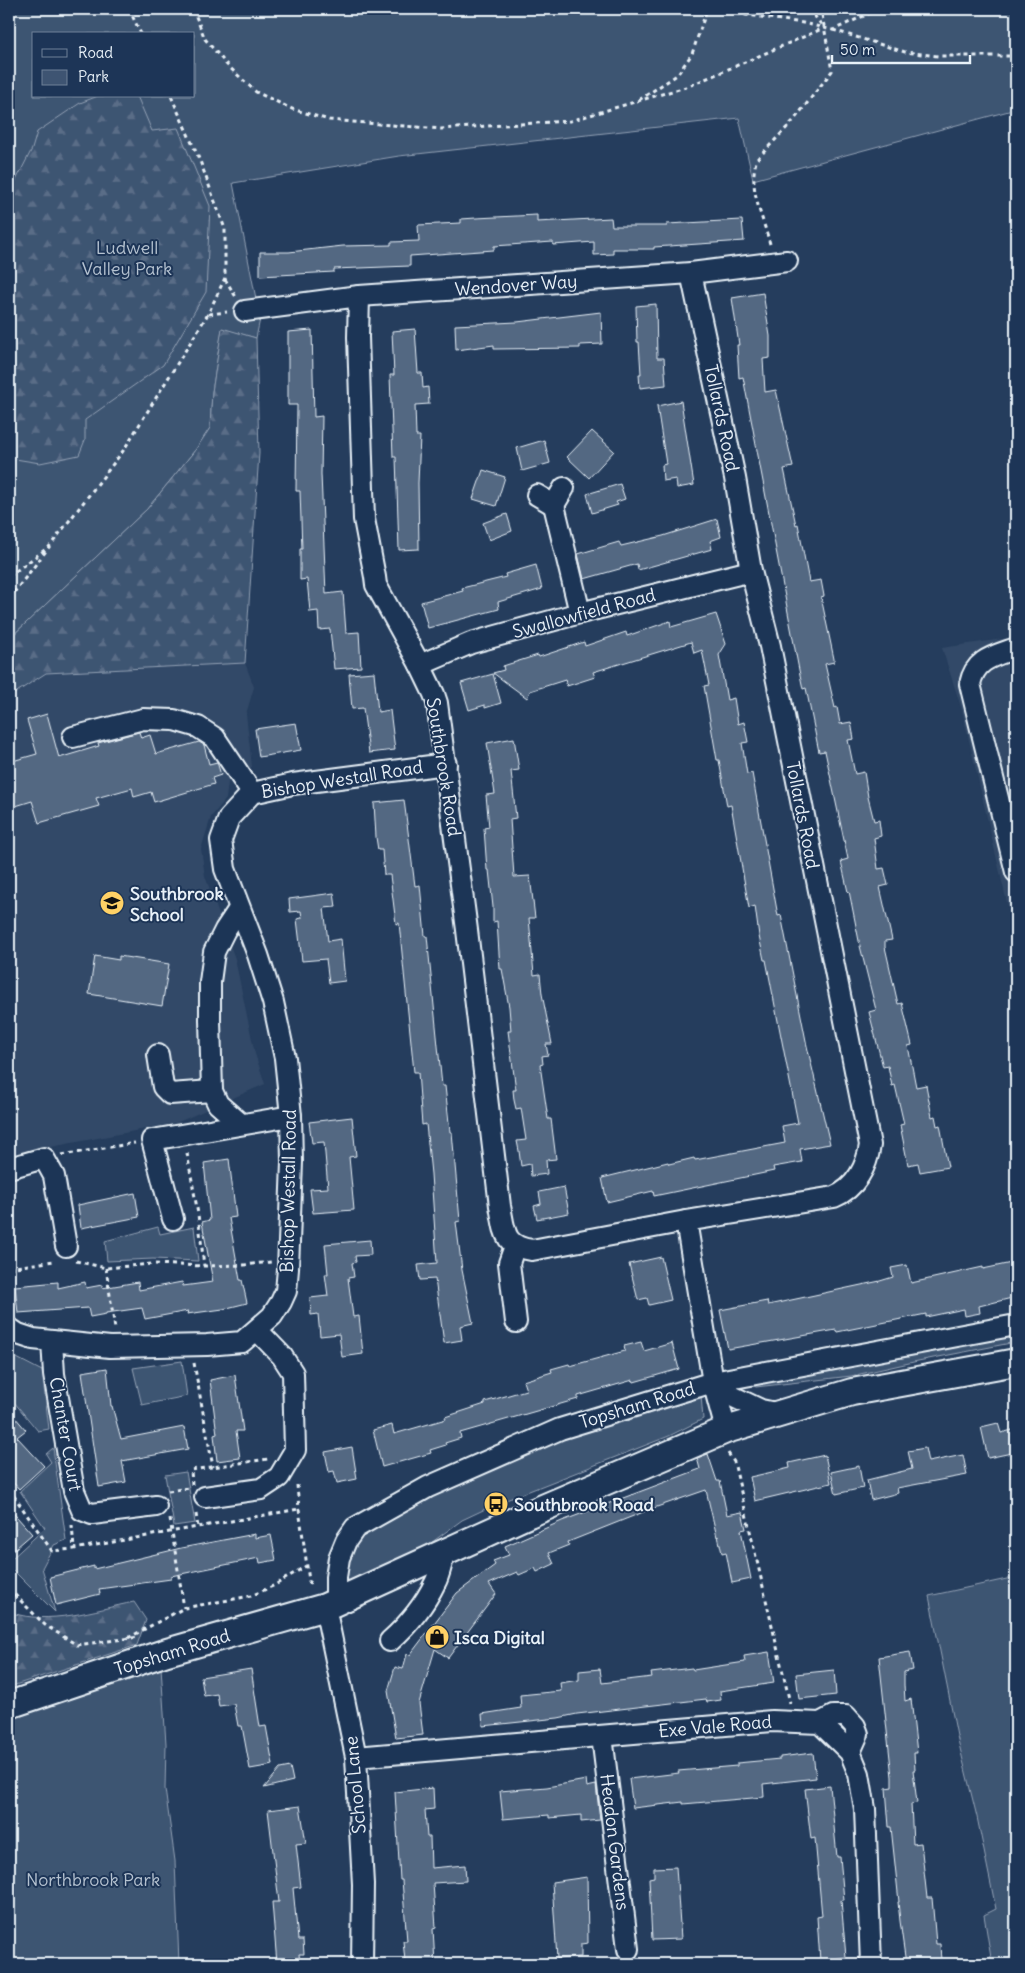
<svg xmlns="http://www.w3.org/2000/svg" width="1025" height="1973" viewBox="0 0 1025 1973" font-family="Delius,sans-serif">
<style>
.built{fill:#334a68}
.green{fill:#3e5472;stroke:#93a2b5;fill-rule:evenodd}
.forest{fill:url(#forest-firs);stroke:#93a2b5}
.building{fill:#536782;stroke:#e8f1f8}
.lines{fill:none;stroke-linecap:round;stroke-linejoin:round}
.minor-casing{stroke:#e8f1f8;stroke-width:24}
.major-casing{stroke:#e8f1f8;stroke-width:30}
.path{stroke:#e8f1f8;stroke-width:3;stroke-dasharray:4 4;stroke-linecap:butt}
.minor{stroke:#1d3557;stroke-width:20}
.major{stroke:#1d3557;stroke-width:26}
.labels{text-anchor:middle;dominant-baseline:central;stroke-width:4;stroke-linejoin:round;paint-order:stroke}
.park-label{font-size:18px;fill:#b5c2d0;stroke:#1d3557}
.street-label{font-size:18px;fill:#e8f1f8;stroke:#1d3557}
.poi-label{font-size:18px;font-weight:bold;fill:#e8f1f8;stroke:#1d3557;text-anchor:start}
</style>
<defs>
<pattern id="forest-firs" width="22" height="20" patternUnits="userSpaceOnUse" patternTransform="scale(1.25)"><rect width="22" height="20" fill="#3e5472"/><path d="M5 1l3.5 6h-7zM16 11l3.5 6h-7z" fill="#5a6d87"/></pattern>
</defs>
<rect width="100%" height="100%" fill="#253d5d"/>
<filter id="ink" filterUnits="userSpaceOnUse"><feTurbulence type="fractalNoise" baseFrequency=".02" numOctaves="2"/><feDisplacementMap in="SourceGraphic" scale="10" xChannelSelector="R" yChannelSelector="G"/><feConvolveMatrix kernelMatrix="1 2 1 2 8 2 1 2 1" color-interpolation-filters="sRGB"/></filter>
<g filter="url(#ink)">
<g class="built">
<path d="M1016,637v304l-54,-231 -20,-62z"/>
<path d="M245,663l9,24 -8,27 6,53 -23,7 -3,25 -15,18 -10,32 4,27 30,83 20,95 10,30 -89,39 -167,32v-458l37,-24z"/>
</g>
<g class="green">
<path d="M9,9h1007v100l-263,71 -14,-62 -340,38 -166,27 27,136 -4,19 -34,-9 -10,63 -2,36 -14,21 -49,60 -138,130zM34,34h160v62h-160z"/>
<path d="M158,1227l2,7 34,-7 4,34 -45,-2 -46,2 -2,-20z"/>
<path d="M1016,1332v10l-98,19 -67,15 -95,11 -11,-6z"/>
<path d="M9,1354l33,17 7,58 -11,2 -29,-35z"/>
<path d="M182,1361l5,35 -45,9 -9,-37z"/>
<path d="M701,1395l2,24 -34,17 -173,68 -34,16 -46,34 -75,33 3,-35 27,-29 201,-94z"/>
<path d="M53,1448l13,92 -12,5 -12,23 13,44 -46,-46v-5l36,-33 -25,-37 31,-29 -5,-8z"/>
<path d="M186,1472l9,51 -21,3 -9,-51z"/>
<path d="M1016,1577v387h-24l-8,-49 12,-6 -19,-92 -20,-81 -28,-140z"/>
<path d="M161,1667l5,77 -1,45 10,72 4,103h-170v-246z"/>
</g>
<g class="forest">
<path d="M98,96h39l15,35 26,-3 32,78 -4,86 -43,73 -78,55v20l-6,15 -39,8 -31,-5v-264l23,-45 5,-17 43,-29z"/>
<path d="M222,328l34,10 3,115 -14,210 -199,10 -37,24v-58l138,-130 49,-60 14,-21 2,-36z"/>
<path d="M134,1602l12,18 -9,25 -128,42v-75c39,14 85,-2 125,-10z"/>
</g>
<g class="building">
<path d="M537,215v7l74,-4 1,8h55v-2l75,-4 2,21 -90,6v2h-41v5l-19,1v-13l-41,3v-3l-59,4v4l-84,6v10l-76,3v3l-74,4v-24h29l54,-6 48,-1v-3l28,-1 -1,-16 43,-2v-4l15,-1z"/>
<path d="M763,293l7,43v22l-7,1 2,33 11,-2 17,77 -9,2 12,56 2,-1 11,58 12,-2 3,16 -3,1 13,62v3l-9,2 10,44 2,-1 3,17 11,-2 3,17 -6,1 7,34 9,-2 4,25 6,24 5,-1 2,16 -7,2 4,31 6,-1 4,17 -8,2 12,53 -7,1v6l13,57 4,-1 10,42 -4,1 8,41 10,-2 6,32 3,-1 2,10 3,-1 8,42 -28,5 -2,-9 -10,2 -8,-40 4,-1 -9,-39 -3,1 -4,-20 -5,1 -14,-55 7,-2 -16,-64 -11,-55 -1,1 -7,-31 7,-2 -23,-108 -6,1 -13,-64 -3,1 -4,-19 -56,-293 -4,1 -2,-33h2l-7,-47z"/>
<path d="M656,304l1,54h7l2,27 -26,3 -1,-14h2l-2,-32h-2l-1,-36z"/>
<path d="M601,312l1,32 -22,1v3l-86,1v-4l-38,5 -1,-25 62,-3z"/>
<path d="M415,329l3,44h4l1,15 5,-1 1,17 -14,1 1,31h4l-2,47 1,66 -20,1 -3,-93h-3l-3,-82h4l-2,-44z"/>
<path d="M312,330l2,87 8,-1 -1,58 5,120 17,-2 3,41 13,-1 2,35 -27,2 -4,-40 -11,1 -1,-19 -8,1 -3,-33 -7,1v-31h2l-2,-58h-4l1,-86h-9v-73z"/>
<path d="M681,401l13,84 -17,3 -1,-9 -13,2 -1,-16 4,-1 -9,-58z"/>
<path d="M592,431l22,20 -25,27 -22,-21z"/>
<path d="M544,440l6,23 -28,8 -5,-23z"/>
<path d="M483,470l22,7 -9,29 -23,-7z"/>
<path d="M620,484l5,15 -9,3 2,3 -26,8 -5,-19z"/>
<path d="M507,514l5,17 -23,9 -6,-17z"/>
<path d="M717,519l4,18 -11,4 2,8 -74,21 -1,-6 -53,15 -6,-25 41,-12 2,4 42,-10z"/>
<path d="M536,565l6,24 -44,13 1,7 -71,19 -7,-26 42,-11 -1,-3 44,-11 -1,-3z"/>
<path d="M716,614l10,30 -7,11 8,45 7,-2 4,26 6,-2 4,20 -6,1 5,31 5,-1 26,143 3,-1 26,131 23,98 -30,5 2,13 -29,5 1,4 -120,25 -1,-5 -46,11 -5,-24 66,-16 1,2 25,-6 1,2 90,-17 -3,-17 16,-3 -32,-163h-2l-5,-24 -4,-30 -6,2 -18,-103 -4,1 -8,-46h-2l-13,-74 5,-1 -7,-35 -8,3 -3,-11 -98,30 2,5 -28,9 -2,-6 -35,11 -3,7 -34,-25 11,-3 -1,-4 35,-11 1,2 45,-15 1,4 41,-14 1,4 43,-15 1,6z"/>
<path d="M374,672l4,40 12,-2 5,40 -26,3 -6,-45 -11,1 -3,-35z"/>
<path d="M493,674l8,29 -16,5v-3l-16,5 -8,-27z"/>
<path d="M47,714l12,44 40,-12 -1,-3 41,-11 2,6 9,-3 6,19 43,-12 5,3 5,19 8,-2 4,13 -9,3 2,6 -60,18 -3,-10 -17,5 -2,-9 -36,10 3,8 -60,17 -7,-22 -23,7v-46l28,-8 -10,-34z"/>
<path d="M296,723l5,27 -42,7 -4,-28z"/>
<path d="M514,738l5,32 -8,1 5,47 -6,1 4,58 16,-1 5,42h-6l5,57 6,-1 2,20 10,50h-6l2,11 -6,1 1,8 -3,1 8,54h3l5,40 -10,1 1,14 -16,2 -1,-12 -9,2 -2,-15 -2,-10 9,-1 -5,-32 -5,1 -2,-9 -1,-10h3l-8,-59h3l-2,-24 -7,-38h-2l-3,-48 -4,1v-15l-4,-37h-2l-3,-42 5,-1 -3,-32 9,-1 -8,-51z"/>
<path d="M404,800l11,86 5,-1 5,51h2l15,150h3l5,46h2l8,89 -4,1 6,48 11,53 -13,3 2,14 -18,3 -9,-64 -15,1 -2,-15 19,-2 -6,-89 -5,-50 -4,1 -4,-53h-4l-15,-149 -3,1 -6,-49h-6l-2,-25h-4l-2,-13 -2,-34z"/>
<path d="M334,893l2,14 -12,1 4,33 13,-2 4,42 -16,2 -3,-24 -24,2 -5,-42 5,-1 -1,-7 -11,1 -1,-13z"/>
<path d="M95,956l24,4v-4l50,8 -7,42 -73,-12z"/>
<path d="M352,1117l4,39 -7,1 5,53 -41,3 -3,-24 18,-1 -4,-46 -12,1 -3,-21z"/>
<path d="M229,1159l7,58 -7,1 11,62h2l5,23 -24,6 -36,5 1,-3 -43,8 -3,-11 -36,5v1l-16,3 -2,-9 -70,5 -3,-27 43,-4v6l27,-6 1,6 16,-3v3l36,-6 1,8 43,-8 1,4 30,-4 -11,-60 8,-2 -6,-57z"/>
<path d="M564,1187l5,26 -32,6 -3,-13 7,-2 -2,-12z"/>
<path d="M135,1193l4,24 -58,11 -3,-23z"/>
<path d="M370,1240l1,15 -16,1 1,6 -4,1 2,14 -6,1 5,39 6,-1 4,38 -21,3 -3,-23 -19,2 -2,-22 -7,1 -1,-17 18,-2 -3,-22h3l-3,-30z"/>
<path d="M661,1257l10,43 -22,5 -2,-7 -9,2 -9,-36z"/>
<path d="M1016,1262v35l-37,9 1,7 -15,3 -1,-7 -38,8v-3l-89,18 -1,-2 -108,19 -8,-39 47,-9 1,4 112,-24 13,-4 -2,-9 16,-3 4,18 72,-16v2z"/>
<path d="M641,1342l3,9 28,-8 7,26 -45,13 -1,-2 -55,16v3l-118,34 1,5 -16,5 1,2 -16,5 1,3 -49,14 -9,-37 19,-5 2,9 52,-15 -1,-2 40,-13v-2l41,-12 -3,-9 29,-9 -1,-3 18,-5 1,2 55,-15 -1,-5z"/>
<path d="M107,1368l4,38h1l9,33 63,-12 4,22 -66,12 4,21 -27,5 -17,-115z"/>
<path d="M235,1375l8,56h-7l4,27 -23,3 -3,-26 3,-1 -7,-54z"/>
<path d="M9,1410l17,20 -9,7 27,29 -25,23 -10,-11z"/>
<path d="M998,1423l3,10 15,-4v23l-28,6 -7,-31z"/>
<path d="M352,1447l5,32 -20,4 -3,-12 -5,1 -4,-20z"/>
<path d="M925,1448l3,14 35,-7 4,20 -70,13 1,5 -27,7 -4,-20 45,-11 -4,-18z"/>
<path d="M708,1454l9,27h3l7,34 15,-3 4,17 -5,1 10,49 -19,4 -6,-31 -4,1 -4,-17 -1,1 -11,-47 -55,19 -83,33 1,3 -20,8 5,11 -17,8 -2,-4 -16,7 -2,-3 -28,12 7,10 -48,64 -13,-9 -16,54 4,32 -27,3 -8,-47 7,-24 8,2 4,-15 3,1 47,-62 38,-28 -2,-4 16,-6 -4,-9 57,-25 138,-52 -3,-11z"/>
<path d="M825,1455l6,28 -76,18 -5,-24 40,-9 -1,-5z"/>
<path d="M859,1466l4,22 -27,6 -5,-22z"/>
<path d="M9,1508l23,26 -23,20z"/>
<path d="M255,1534v4l16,-3 5,25 -16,3 -1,-5 -88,18v3l-72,10 1,5 -44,11 -6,-28 44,-11v3l87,-21z"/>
<path d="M769,1652l5,31 -54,8 1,9 -14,2 -1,-3 -129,15 -19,4 -75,8 -1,-12 39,-6 -1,-13 41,-4 -1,-8 19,-3v-9l21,-2 2,14 50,-6 -1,-4 41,-5 1,2 52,-8 -1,-6z"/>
<path d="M910,1652l3,18 -9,2v13l1,16 6,-2 6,54h-3l1,17h-2l4,33 -6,1 2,40 8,-1 6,55h5l4,46h4l1,17 -19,3h-16l-6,-43 -2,-19h1l-8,-75h-2l-3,-39 6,-1v-10l-13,-120z"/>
<path d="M251,1669l9,58 6,-1 7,39 -23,4 -8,-43h-4l-4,-22 -15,2 -2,-12 -13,2 -3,-19z"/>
<path d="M834,1670l2,25 -37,4 -3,-25z"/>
<path d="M813,1753l3,25 -53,6 1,13 -81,7v-2l-50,6 -4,-29 50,-6 -1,-2 59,-5v-3l43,-4v-2z"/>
<path d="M290,1767l3,14 -29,7 16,-19z"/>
<path d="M586,1780l1,7 9,-2 4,35 -19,2v-7l-32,3v-3l-46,4 -3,-28 47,-4z"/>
<path d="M830,1786l7,71h3l4,43h-3l5,57 -26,4 -3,-44 5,-1 -7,-78 -4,1 -6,-50z"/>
<path d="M433,1788l1,21 -9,1 2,27h3l1,31 34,-3 1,16 -33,2 3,45 -3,1 2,35h-26v-3h-4l-2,-20h4l-5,-61h-2l-5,-88z"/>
<path d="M300,1806l6,37 -10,1 5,43 -8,1 5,52h5l1,14h-5l1,10h-23l-5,-62h7l-11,-92z"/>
<path d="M676,1867l5,72 -29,1 -3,-62 5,-1v-9z"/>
<path d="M587,1877l1,66 -7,1v13l-24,2 -5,-77z"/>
</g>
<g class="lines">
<defs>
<g id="minor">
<path d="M359,296l-1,41 6,182 11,58 1,8 44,80 14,29 3,9 30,227 33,276c5,25 3,40 32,44l154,-29 148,-24c22,-9 33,-31 36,-52l-100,-499 -19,-75 -16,-93 -44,-205"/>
<path d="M245,311l114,-15 332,-23 96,-12"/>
<path d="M537,495l17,10 10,-17"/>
<path d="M554,505l26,108"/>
<path d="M1016,648c-22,8 -41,11 -46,36l46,188"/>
<path d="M420,665l51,-22 109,-30 171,-42"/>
<path d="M73,737l70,-18 31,1 24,7 17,11 37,55"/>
<path d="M239,909l-14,21 -11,22 -4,30v38l2,71 6,13 23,20"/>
<path d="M158,1055l5,32 7,7 42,-3"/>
<path d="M9,1168l35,-10 10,18 12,70"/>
<path d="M173,1219l-21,-79 139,-24"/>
<path d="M686,1221l27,161 13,48"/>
<path d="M515,1246l-6,17 7,59"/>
<path d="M9,1328l9,6 15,5 77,8 97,-2 35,-3 30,-26 9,-14 5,-11 2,-22 4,-107 -1,-46 -6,-58 -12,-56 -15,-47 -33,-86 -4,-29 8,-22 23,-25 41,-9 153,-20"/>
<path d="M52,1341l2,33 20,117 8,19 10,4 64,-8"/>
<path d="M715,1388l46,22 19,4"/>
<path d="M205,1497l56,-8 18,-12 16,-27 -2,-77 -11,-17 -25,-26"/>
<path d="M336,1602v-25l3,-19 7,-17 9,-13 73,-41 132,-58 153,-47 303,-57"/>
<path d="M325,1607l31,150 7,127 -1,80"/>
<path d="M390,1641c19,-17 34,-35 45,-58 5,-9 6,-20 10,-30"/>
<path d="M820,1723l13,-7h13l9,10 3,8 -8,18"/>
<path d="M602,1736l26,213"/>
<path d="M356,1757l416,-36 48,2 30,29 9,22 6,35 6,155"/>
</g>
<path id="major" d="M9,1705l158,-53 158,-45 204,-93 197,-84 126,-38 164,-30"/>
</defs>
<use href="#minor" class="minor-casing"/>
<use href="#major" class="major-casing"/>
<g class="path">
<path d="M129,9l12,25"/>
<path d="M193,9l12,30 22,26 29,27 36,17 37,11 112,9 129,-8 119,-35 135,-58"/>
<path d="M705,9l98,14 30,7 46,-21"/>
<path d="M809,9l15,19"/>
<path d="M9,10l1,-1"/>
<path d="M833,30l72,22 33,4h78"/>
<path d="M639,100l38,-25 15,-21 15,-45"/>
<path d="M770,244c-7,-27 -23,-57 -13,-85l37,-39 38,-49 -11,-62"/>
<path d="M225,279l11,18"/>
<path d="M209,314l18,-2"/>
<path d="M9,576l37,-27"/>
<path d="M9,599l114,-148 85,-137 17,-36v-49l-25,-68 -29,-65"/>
<path d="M187,1153l11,61 6,52"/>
<path d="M62,1155l73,-12"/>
<path d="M76,1261l30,7 46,-4 52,2 40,-1 27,-3"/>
<path d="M9,1268l45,-7"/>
<path d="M106,1268l9,61"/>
<path d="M194,1363l19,104"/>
<path d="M728,1453l6,9 56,241"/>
<path d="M192,1485l-1,-15 77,-11"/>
<path d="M297,1485l2,24 11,79"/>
<path d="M9,1489l43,62 22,-2 225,-40"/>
<path d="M168,1491l21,-3"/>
<path d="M196,1514l2,13"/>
<path d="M170,1519l14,89"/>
<path d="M72,1525l2,24"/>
<path d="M9,1589l36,36 32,20 62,-8"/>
<path d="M128,1638l56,-30 67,-12 24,-11 31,-19"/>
</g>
<use href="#minor" class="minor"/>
<use href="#major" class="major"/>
</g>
</g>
<defs>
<symbol id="school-disc" viewBox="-11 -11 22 22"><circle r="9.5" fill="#ffd166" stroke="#1d3557"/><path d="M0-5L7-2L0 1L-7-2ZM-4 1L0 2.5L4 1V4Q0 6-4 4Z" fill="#111"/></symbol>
<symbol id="bus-disc" viewBox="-11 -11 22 22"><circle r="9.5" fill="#ffd166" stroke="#1d3557"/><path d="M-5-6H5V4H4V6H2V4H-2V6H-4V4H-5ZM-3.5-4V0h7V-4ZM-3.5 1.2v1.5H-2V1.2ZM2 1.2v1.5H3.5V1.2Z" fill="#111"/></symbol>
<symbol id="shop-disc" viewBox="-11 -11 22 22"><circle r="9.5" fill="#ffd166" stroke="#1d3557"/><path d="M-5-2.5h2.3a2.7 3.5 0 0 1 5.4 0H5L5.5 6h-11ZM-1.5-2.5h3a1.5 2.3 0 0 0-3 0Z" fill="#111"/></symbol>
</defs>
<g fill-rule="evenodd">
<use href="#school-disc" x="98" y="889" width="28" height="28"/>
<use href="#bus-disc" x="482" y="1490" width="28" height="28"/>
<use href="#shop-disc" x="423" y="1623" width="28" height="28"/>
</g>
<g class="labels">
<g class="park-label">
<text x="127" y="247">Ludwell<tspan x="127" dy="21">Valley Park</tspan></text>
<text x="93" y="1879">Northbrook Park</text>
</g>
<g class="street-label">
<text transform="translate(516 285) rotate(-4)">Wendover Way</text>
<text transform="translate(722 418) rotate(78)">Tollards Road</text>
<text transform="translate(584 613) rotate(-15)">Swallowfield Road</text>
<text transform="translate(444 767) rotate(81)">Southbrook Road</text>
<text transform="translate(342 779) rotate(-9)">Bishop Westall Road</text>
<text transform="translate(803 815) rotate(79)">Tollards Road</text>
<text transform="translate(288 1191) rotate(-89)">Bishop Westall Road</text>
<text transform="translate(637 1405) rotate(-17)">Topsham Road</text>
<text transform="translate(66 1434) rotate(80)">Chanter Court</text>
<text transform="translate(172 1652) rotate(-17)">Topsham Road</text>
<text transform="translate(715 1726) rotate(-5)">Exe Vale Road</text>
<text transform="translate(355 1785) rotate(-95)">School Lane</text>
<text transform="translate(615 1842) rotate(83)">Headon Gardens</text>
</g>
<g class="poi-label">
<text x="130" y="893">Southbrook<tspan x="130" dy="21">School</tspan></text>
<text x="514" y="1504">Southbrook Road</text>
<text x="454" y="1637">Isca Digital</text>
</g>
</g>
<rect width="1025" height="1973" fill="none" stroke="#1d3557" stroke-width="30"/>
<rect x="15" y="15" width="995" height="1943" fill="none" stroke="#e8f1f8" stroke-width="2" filter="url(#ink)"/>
<rect x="32" y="32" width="162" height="65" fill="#1d3557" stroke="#6e8097"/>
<rect x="42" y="49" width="25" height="8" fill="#1d3557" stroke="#6e8097"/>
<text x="78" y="58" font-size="15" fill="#e8f1f8">Road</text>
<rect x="42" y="70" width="25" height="15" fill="#3e5472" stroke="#6e8097"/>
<text x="78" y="82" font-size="15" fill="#e8f1f8">Park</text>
<path d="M832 55v8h138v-8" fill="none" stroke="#e8f1f8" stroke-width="2.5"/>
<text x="840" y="55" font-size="15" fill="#e8f1f8" stroke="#1d3557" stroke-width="4" paint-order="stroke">50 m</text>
</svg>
